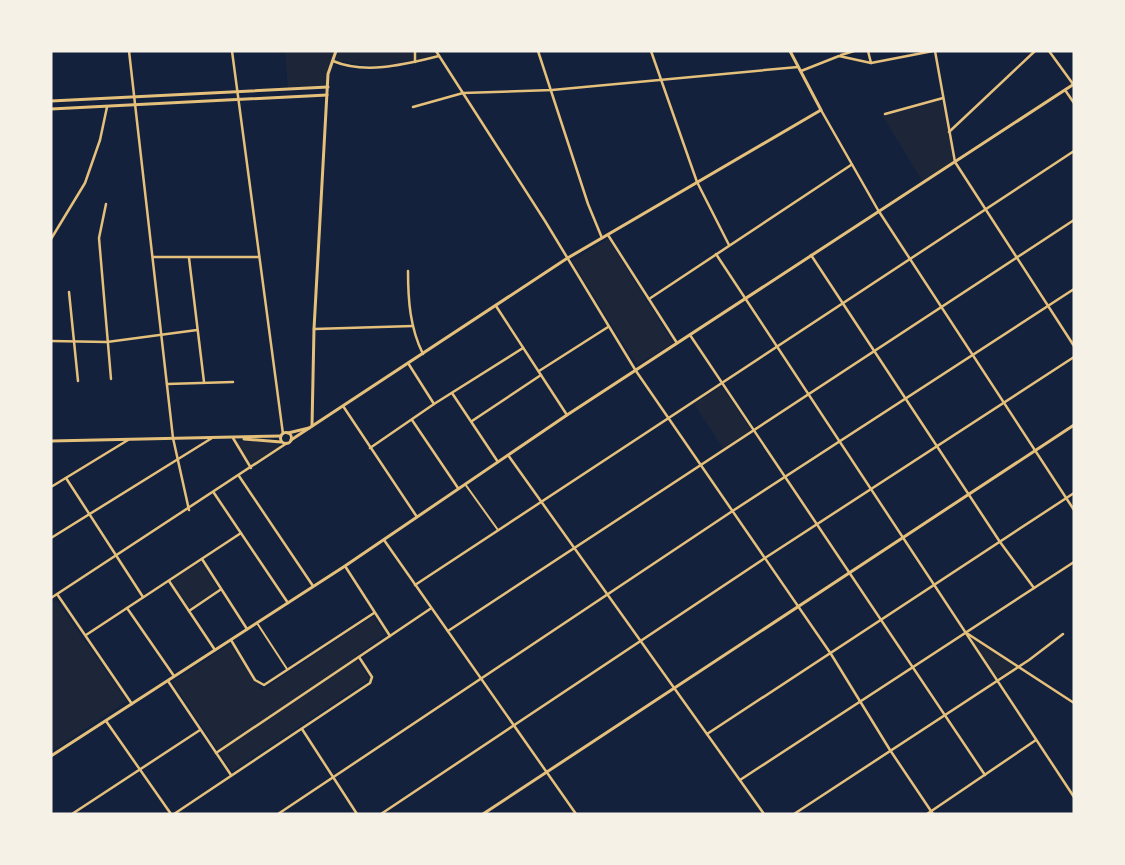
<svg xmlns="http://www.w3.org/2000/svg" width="1125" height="865" viewBox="0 0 1125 865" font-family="'Source Serif 4',serif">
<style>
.green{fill:#1d2539}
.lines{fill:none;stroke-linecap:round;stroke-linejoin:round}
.pedestrian{stroke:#e5c07b;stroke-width:2}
.minor{stroke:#e5c07b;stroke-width:2.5}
.tertiary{stroke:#e5c07b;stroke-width:3}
</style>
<rect width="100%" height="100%" fill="#14213d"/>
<g class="green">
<path d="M285,51h151l2,4 -58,12 -47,-7 -5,9 -1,17 -39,2z"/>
<path d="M941,98l13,63 -31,21 -41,-67z"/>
<path d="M608,239l65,104 -36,22 -65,-104z"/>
<path d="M721,386l30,44 -28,18 -29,-44z"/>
<path d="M236,441l41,1 3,5 -28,19z"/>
<path d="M201,562l17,27 -29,20 -18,-28z"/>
<path d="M56,600l71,101 -76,51v-149z"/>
<path d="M373,616l12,18 -30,23 15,22 -138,92 -60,-89 58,-38 32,46z"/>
<path d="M966,632l52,34 -22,14z"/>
</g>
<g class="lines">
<g class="pedestrian">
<path d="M465,484l33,46"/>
<path d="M257,623l30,46"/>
</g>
<g class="minor">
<path d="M129,51l44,387 16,72"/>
<path d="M232,51l51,383"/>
<path d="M415,51v11"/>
<path d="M436,51l109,170 91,150 195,283 59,96 43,64"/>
<path d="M538,51l50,153 14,34"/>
<path d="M651,51l46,131 32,63"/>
<path d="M868,51l3,12"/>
<path d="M935,51l20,111 119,184"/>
<path d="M1049,51l24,33"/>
<path d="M841,55l13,-4"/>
<path d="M333,61c33,14 73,3 106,-5"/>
<path d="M801,71l38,-15 32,7 62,-12"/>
<path d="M1065,90l9,13"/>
<path d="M413,107l50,-14 89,-3 246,-23"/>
<path d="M821,110l57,100 196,300"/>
<path d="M885,114l58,-16"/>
<path d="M949,132l86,-81"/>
<path d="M106,204l-7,34 12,141"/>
<path d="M608,235l69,108"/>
<path d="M51,239l34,-56 15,-43 7,-33"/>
<path d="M716,254l358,543"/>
<path d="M811,255l189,287 34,46"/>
<path d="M153,257h105"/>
<path d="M189,258l15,124"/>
<path d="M408,271c0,29 2,57 15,83"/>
<path d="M69,292l9,89"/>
<path d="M649,299l202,-134"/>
<path d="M496,306l71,109"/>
<path d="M314,329l99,-3"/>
<path d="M690,335l295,440"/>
<path d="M51,341l56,1 90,-12"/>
<path d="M408,363l26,41"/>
<path d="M539,371l69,-44"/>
<path d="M167,384l66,-2"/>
<path d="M452,393l46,69"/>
<path d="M343,406l74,111"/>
<path d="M412,420l46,68"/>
<path d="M472,421l69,-46"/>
<path d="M233,438l18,30"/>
<path d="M370,448l64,-44 89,-56"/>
<path d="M508,455l256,359"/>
<path d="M239,476l74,110"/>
<path d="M66,478l77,119"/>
<path d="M51,487l77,-47"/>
<path d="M214,493l74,110"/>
<path d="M51,538l161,-100"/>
<path d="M384,540l192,274"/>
<path d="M202,559l45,70"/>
<path d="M345,566l45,70"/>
<path d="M169,581l46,69"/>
<path d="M415,585l659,-434"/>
<path d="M57,594l75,110"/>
<path d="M51,598l236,-155"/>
<path d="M127,608l47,68"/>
<path d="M189,611l31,-21"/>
<path d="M448,631l626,-411"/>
<path d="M968,634l106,69"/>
<path d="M86,635l155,-102"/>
<path d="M231,640l24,40 9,5 110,-72"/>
<path d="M168,681l63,94"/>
<path d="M106,721l65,93"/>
<path d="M302,729l55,85"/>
<path d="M707,734l367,-241"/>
<path d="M216,753l214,-144"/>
<path d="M740,780l334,-218"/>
<path d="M72,814l128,-84"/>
<path d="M174,814l196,-131 2,-6 -13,-20"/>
<path d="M278,814l453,-302 343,-223"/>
<path d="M381,814l384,-256 309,-201"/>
<path d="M794,814l235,-154 34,-26"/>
<path d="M927,814l109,-74"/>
</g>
<g class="tertiary">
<path d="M51,101l277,-14"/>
<path d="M51,109l276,-14"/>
<path d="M312,426l2,-97 14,-255 8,-23"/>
<circle cx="286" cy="438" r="5.5"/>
<path d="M288,433l21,-5"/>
<path d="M244,439l37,3"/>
<path d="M291,440l275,-181 255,-149 -31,-59"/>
<path d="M51,441l230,-5"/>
<path d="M51,756l294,-190 222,-151 507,-331"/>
<path d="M483,814l591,-389"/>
</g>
</g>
<rect width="1125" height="865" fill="none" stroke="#f6f1e7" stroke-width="105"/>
</svg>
